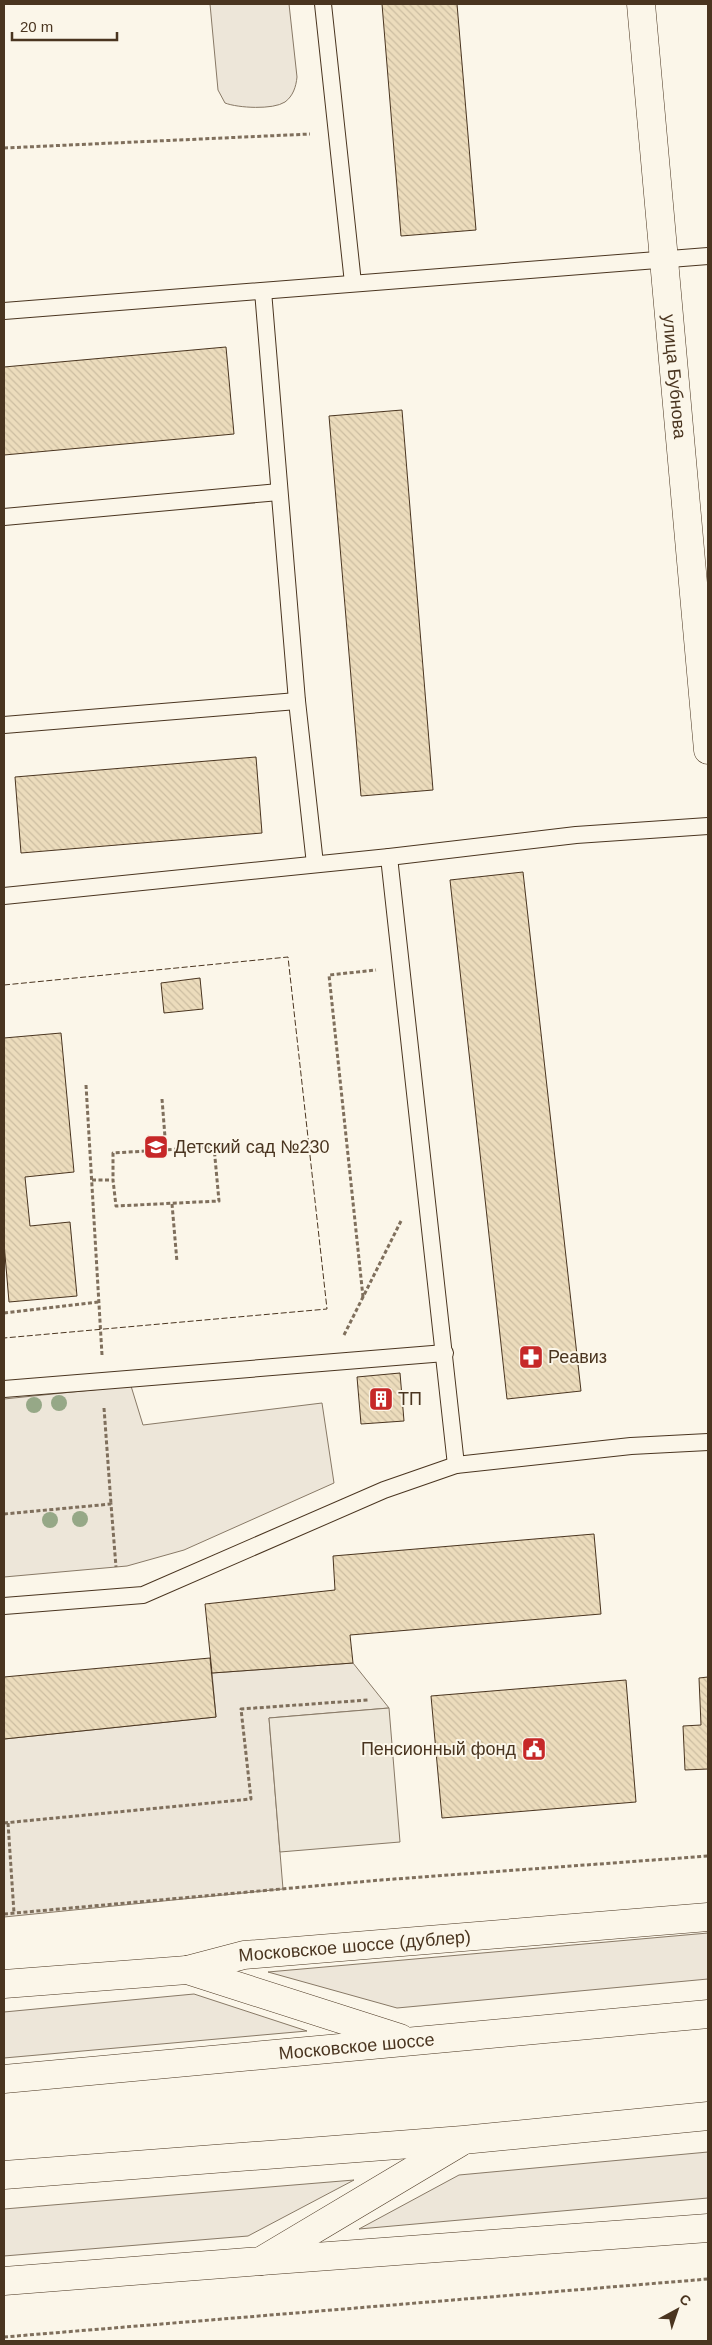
<svg xmlns="http://www.w3.org/2000/svg" width="712" height="2345" viewBox="0 0 712 2345" font-family="Arial,sans-serif">
<style>
.green{fill:#ede6d9;stroke:#887966}
.parking{fill:#ede7d9;stroke:#887966}
.building{fill:url(#building-back-hatch);stroke:#4a3520}
.lines{fill:none;stroke-linecap:round;stroke-linejoin:round}
.lane-casing{stroke:#4a3520;stroke-width:18}
.street-casing{stroke:#4a3520;stroke-width:29}
.primary-casing{stroke:#4a3520;stroke-width:29}
.path{stroke:#7f6f5c;stroke-width:3;stroke-dasharray:4 2.5;stroke-linecap:butt}
.lane{stroke:#fbf6e9;stroke-width:16}
.street{stroke:#fbf6e9;stroke-width:28}
.primary{stroke:#fbf6e9;stroke-width:28}
.fence{stroke:#4a3520;stroke-width:1;stroke-dasharray:6 2.5;stroke-linecap:butt}
.tree{fill:#96a887}
.labels{text-anchor:middle;dominant-baseline:central;stroke-width:4;stroke-linejoin:round;paint-order:stroke}
.street-label{font-size:18px;fill:#4a3520;stroke:#fbf6e9}
.poi-label{font-size:18px;fill:#4a3520;stroke:#fbf6e9;text-anchor:start}
</style>
<defs>
<pattern id="building-back-hatch" width="6" height="6" patternUnits="userSpaceOnUse" patternTransform="scale(1.25)"><rect width="6" height="6" fill="#ecdcbc"/><path d="M-1 5l2 2M0 0l6 6M5-1l2 2" fill="none" stroke="#ccbda1"/></pattern>
</defs>
<rect width="100%" height="100%" fill="#fbf6e9"/>
<g class="green">
<path d="M210,4h79l8,73c-1,10 -4,19 -12,25 -12,8 -47,6 -60,1l-7,-13z"/>
<path d="M131,1386l12,39 179,-22 12,80 -150,67 -57,16 -123,11v-178z"/>
<path d="M353,1663l36,45 -120,10 14,171 -279,28v-178l212,-22 -4,-44z"/>
<path d="M708,1933v46l-311,29 -129,-36z"/>
<path d="M194,1994l113,37 -303,27v-46z"/>
<path d="M708,2152v46l-349,31 100,-54z"/>
<path d="M354,2180l-106,56 -244,20v-47z"/>
</g>
<path class="parking" d="M389,1708l11,134 -120,10 -11,-134z"/>
<g class="building">
<path d="M382,4h75l19,226 -75,6z"/>
<path d="M226,347l8,87 -230,21v-88z"/>
<path d="M402,410l31,380 -72,6 -32,-380z"/>
<path d="M256,757l6,76 -241,20 -6,-76z"/>
<path d="M523,872l58,519 -74,8 -57,-519z"/>
<path d="M200,978l3,31 -39,4 -3,-30z"/>
<path d="M61,1033l13,139 -49,5 5,49 40,-4 7,74 -68,6 -5,-59v-205z"/>
<path d="M400,1373l4,48 -43,3 -4,-47z"/>
<path d="M594,1534l7,80 -251,21 3,28 -141,10 -7,-69 130,-14 -2,-34z"/>
<path d="M210,1658l6,59 -212,22v-62z"/>
<path d="M708,1677v92l-23,1 -2,-44 18,-1 -2,-47z"/>
<path d="M626,1680l10,122 -194,16 -11,-122z"/>
</g>
<g class="lines">
<defs>
<g id="lane">
<path d="M323,4l30,279"/>
<path d="M263,291l34,410 18,163"/>
<path d="M4,311l704,-55"/>
<path d="M4,517l275,-25"/>
<path d="M4,725l293,-24"/>
<path d="M389,857l67,608"/>
<path d="M4,896l385,-39 187,-22 132,-9"/>
<path d="M4,1389l441,-36"/>
<path d="M4,1606l139,-11 241,-105 72,-25 175,-19 77,-4"/>
</g>
<g id="street">
<path id="s1" d="M641,4l67,746"/>
<path id="s2" d="M187,1970l57,-15 464,-38"/>
<path d="M261,2261l447,-33"/>
</g>
<g id="primary">
<path d="M4,1984l183,-14 213,68"/>
<path id="s3" d="M4,2079l704,-65"/>
<path d="M4,2175l459,-35 245,-24"/>
<path d="M4,2281l257,-20 198,-118"/>
</g>
</defs>
<use href="#lane" class="lane-casing"/>
<use href="#street" class="street-casing"/>
<use href="#primary" class="primary-casing"/>
<g class="path">
<path d="M4,148l306,-14"/>
<path d="M86,1085l16,270"/>
<path d="M162,1099l4,51"/>
<path d="M92,1180h21l3,26 103,-5 -5,-54 -101,6v27"/>
<path d="M172,1204l5,58"/>
<path d="M363,1297l-34,-322 47,-5"/>
<path d="M4,1313l94,-11"/>
<path d="M344,1335l58,-116"/>
<path d="M104,1408l7,96"/>
<path d="M4,1514l107,-10 5,63"/>
<path d="M4,1823l247,-24 -10,-90 127,-9"/>
<path d="M8,1823l6,90"/>
<path d="M4,1914l377,-34 327,-24"/>
<path d="M4,2337l704,-58"/>
</g>
<use href="#lane" class="lane"/>
<use href="#street" class="street"/>
<use href="#primary" class="primary"/>
<path class="fence" d="M4,985l284,-28 39,352 -323,29"/>
</g>
<g class="tree">
<circle cx="59" cy="1403" r="8"/>
<circle cx="34" cy="1405" r="8"/>
<circle cx="80" cy="1519" r="8"/>
<circle cx="50" cy="1520" r="8"/>
</g>
<defs>
<symbol id="school-square" viewBox="-11 -11 22 22"><rect x="-9" y="-9" width="18" height="18" rx="4" fill="#c62828" stroke="#fbf6e9"/><path d="M0-5L7-2L0 1L-7-2ZM-4 1L0 2.5L4 1V4Q0 6-4 4Z" fill="#fff"/></symbol>
<symbol id="pharmacy-square" viewBox="-11 -11 22 22"><rect x="-9" y="-9" width="18" height="18" rx="4" fill="#c62828" stroke="#fbf6e9"/><path d="M-2-6h4v4h4v4h-4v4h-4v-4h-4v-4h4Z" fill="#fff"/></symbol>
<symbol id="building-square" viewBox="-11 -11 22 22"><rect x="-9" y="-9" width="18" height="18" rx="4" fill="#c62828" stroke="#fbf6e9"/><path d="M-4-6H4V6H1V3H-1V6H-4ZM-2.5-4.3h1.7v1.8h-1.7ZM.8-4.3h1.7v1.8H.8ZM-2.5-1h1.7V.8h-1.7ZM.8-1h1.7V.8H.8Z" fill="#fff"/></symbol>
<symbol id="civic-square" viewBox="-11 -11 22 22"><rect x="-9" y="-9" width="18" height="18" rx="4" fill="#c62828" stroke="#fbf6e9"/><path d="M-.6-6.5H3V-4.5H.6V-3L4-1V1h2V6H-6V1h2V-1L-.6-3ZM-1.2 2.5V6h2.4V2.5Z" fill="#fff"/></symbol>
</defs>
<g fill-rule="evenodd">
<use href="#school-square" x="142" y="1133" width="28" height="28"/>
<use href="#pharmacy-square" x="517" y="1343" width="28" height="28"/>
<use href="#building-square" x="367" y="1385" width="28" height="28"/>
<use href="#civic-square" x="520" y="1735" width="28" height="28"/>
</g>
<g class="labels">
<g class="street-label">
<text stroke="none"><textPath href="#s1" startOffset="374">улица Бубнова</textPath></text>
<text stroke="none"><textPath href="#s2" startOffset="170">Московское шоссе (дублер)</textPath></text>
<text stroke="none"><textPath href="#s3" startOffset="354">Московское шоссе</textPath></text>
</g>
<g class="poi-label">
<text x="174" y="1147">Детский сад №230</text>
<text x="548" y="1357">Реавиз</text>
<text x="398" y="1399">ТП</text>
<text x="516" y="1749" text-anchor="end">Пенсионный фонд</text>
</g>
</g>
<rect width="712" height="2345" fill="none" stroke="#4a3520" stroke-width="10"/>
<g transform="translate(677 2310) rotate(40)" stroke="#fbf6e9" stroke-width="4" paint-order="stroke">
<path d="M0-4L9 19L0 12L-9 19Z" fill="#4a3520"/>
<text y="-8" font-size="14" font-weight="bold" text-anchor="middle" fill="#4a3520">С</text>
</g>
<path d="M12 32v8h105v-8" fill="none" stroke="#4a3520" stroke-width="2.5"/>
<text x="20" y="32" font-size="15" fill="#4a3520" stroke="#fbf6e9" stroke-width="4" paint-order="stroke">20 m</text>
</svg>
